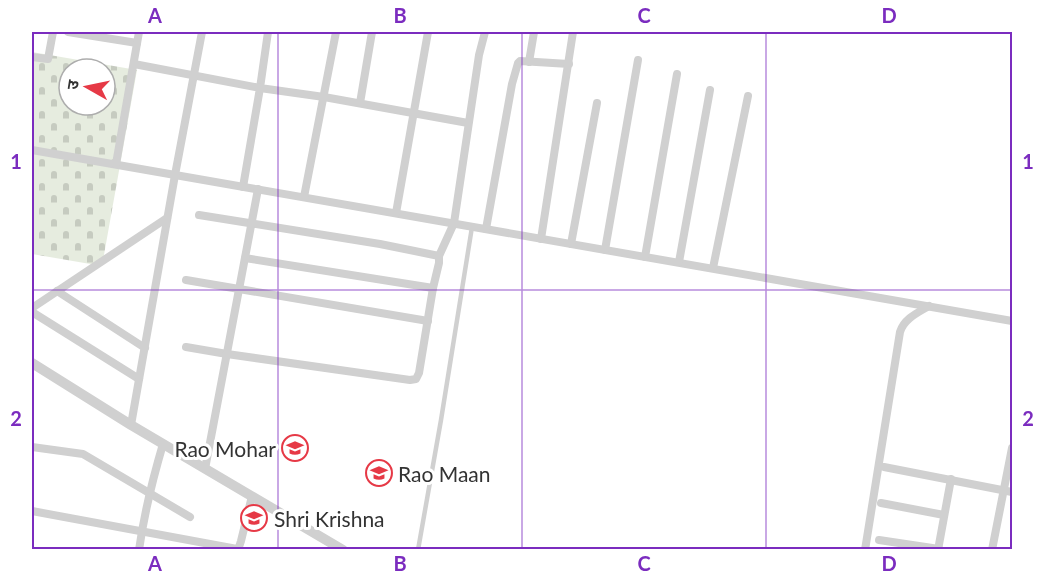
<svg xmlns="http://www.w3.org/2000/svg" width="1044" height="581" viewBox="0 0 1044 581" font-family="Lato,'Noto Sans Devanagari',sans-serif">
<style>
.cemetery{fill:url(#cemetery-stones);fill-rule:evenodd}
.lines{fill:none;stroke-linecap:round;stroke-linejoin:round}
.service{stroke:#d0d0d0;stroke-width:4.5}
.minor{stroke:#d0d0d0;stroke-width:8}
.tertiary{stroke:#d0d0d0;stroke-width:10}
.grid{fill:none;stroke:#7b2cbf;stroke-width:1.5;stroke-opacity:0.55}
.labels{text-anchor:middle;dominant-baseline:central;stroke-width:6;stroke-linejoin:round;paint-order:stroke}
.poi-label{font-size:21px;fill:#333;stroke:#fff;text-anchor:start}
.neatline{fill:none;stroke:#7b2cbf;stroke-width:2}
.grid-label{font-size:20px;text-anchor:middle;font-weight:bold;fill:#7b2cbf}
</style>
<defs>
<pattern id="cemetery-stones" width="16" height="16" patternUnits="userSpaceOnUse" patternTransform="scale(1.5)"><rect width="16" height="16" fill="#e6ecdf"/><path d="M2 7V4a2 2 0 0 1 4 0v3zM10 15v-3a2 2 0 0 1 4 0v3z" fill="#c6cbc0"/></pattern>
</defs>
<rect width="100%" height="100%" fill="#fff"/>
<path class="cemetery" d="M32,52l105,18 -35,196 -70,-12zM69,69h36v36h-36z"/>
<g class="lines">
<path class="service" d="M418,550l23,-130 31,-193"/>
<g class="minor">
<path d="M68,32l69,11"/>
<path d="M268,32l-8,56 64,9 144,26"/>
<path d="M32,57l16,2 5,-27"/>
<path d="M529,62l5,-30"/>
<path d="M134,64l126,24 -17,99"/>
<path d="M360,103l12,-71"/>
<path d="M32,150l980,171"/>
<path d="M116,164l23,-132"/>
<path d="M304,197l32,-165"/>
<path d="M396,213l32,-181"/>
<path d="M199,215l181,29 59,12"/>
<path d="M486,229l26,-145 6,-21 2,-2 49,3"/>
<path d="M541,239l32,-207"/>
<path d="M571,244l26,-141"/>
<path d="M605,250l33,-190"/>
<path d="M645,257l32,-183"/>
<path d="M245,258l188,30"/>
<path d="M679,262l31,-172"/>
<path d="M713,268l35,-172"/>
<path d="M186,280l242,41"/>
<path d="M57,291l88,57"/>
<path d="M32,308l135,-90"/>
<path d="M32,312l107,67"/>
<path d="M186,347l41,7 183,26 6,-1 3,-6 14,-85 6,-25v-7l15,-33 25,-168 6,-23"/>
<path d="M131,425l44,-250 27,-143"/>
<path d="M32,447l51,7 107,63"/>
<path d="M884,467l128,25"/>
<path d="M205,469l53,-280"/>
<path d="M881,503l63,12"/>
<path d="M32,511l205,38 2,-2 2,-6 11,-45"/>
<path d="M879,540l60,9"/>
<path d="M139,550c5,-36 14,-72 24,-106"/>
<path d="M865,550l35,-218c4,-13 17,-19 29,-26"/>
<path d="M938,550l13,-71"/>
<path d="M992,550l20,-102"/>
</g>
<path class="tertiary" d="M32,363l99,62 212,125"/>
</g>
<path class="grid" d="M278,32v518M522,32v518M766,32v518M32,290h980"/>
<defs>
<symbol id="school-ring" viewBox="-11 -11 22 22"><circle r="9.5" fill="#fff" stroke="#e63946" stroke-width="1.5"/><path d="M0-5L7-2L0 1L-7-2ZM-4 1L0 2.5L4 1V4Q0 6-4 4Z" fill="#e63946"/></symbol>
</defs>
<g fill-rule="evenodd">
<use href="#school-ring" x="280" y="433" width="30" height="30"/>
<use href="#school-ring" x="364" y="458" width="30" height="30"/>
<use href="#school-ring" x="239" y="503" width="30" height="30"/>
</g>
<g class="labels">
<g class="poi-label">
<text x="276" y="448" text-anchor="end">Rao Mohar</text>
<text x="398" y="473">Rao Maan</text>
<text x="274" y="518">Shri Krishna</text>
</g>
</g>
<rect width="1044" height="581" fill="none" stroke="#ffffff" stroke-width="66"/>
<g transform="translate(87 87) rotate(279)"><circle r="28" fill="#ffffff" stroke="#adadad" stroke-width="1.5"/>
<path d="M0-4.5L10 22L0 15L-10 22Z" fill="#e63946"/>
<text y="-9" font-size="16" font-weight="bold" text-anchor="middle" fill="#333333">उ</text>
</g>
<rect x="33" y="33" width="978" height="515" class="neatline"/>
<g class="grid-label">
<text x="155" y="23">A</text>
<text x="400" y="23">B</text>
<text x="644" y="23">C</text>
<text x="889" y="23">D</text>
<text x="16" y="169">1</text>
<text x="1028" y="169">1</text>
<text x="16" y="426">2</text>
<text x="1028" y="426">2</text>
<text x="155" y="571">A</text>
<text x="400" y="571">B</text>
<text x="644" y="571">C</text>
<text x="889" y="571">D</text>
</g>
</svg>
